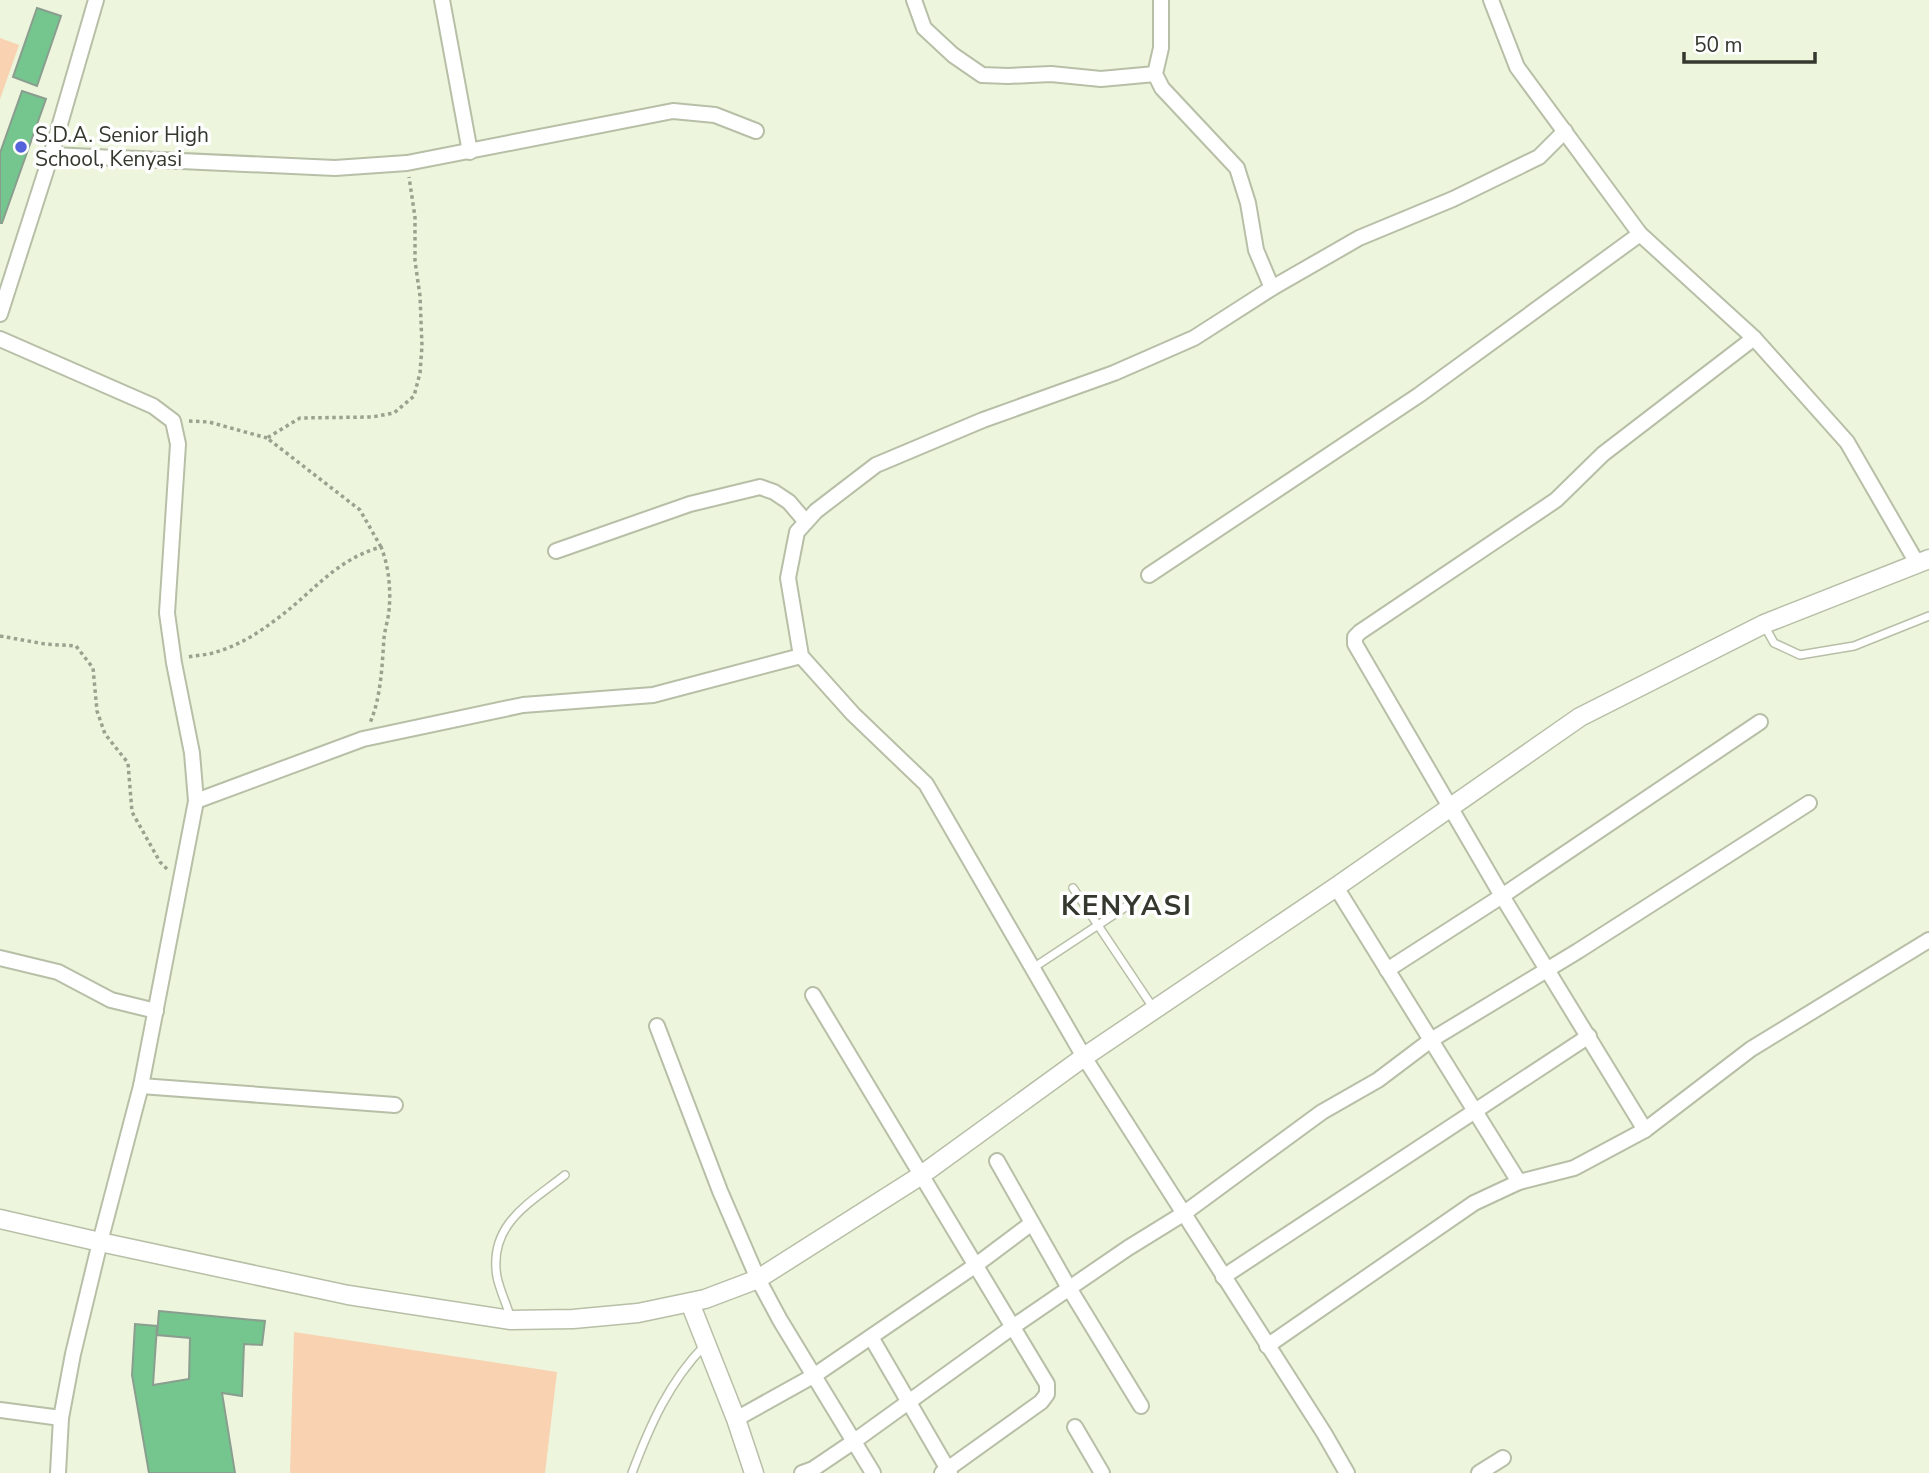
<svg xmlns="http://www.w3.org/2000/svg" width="1929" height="1473" viewBox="0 0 1929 1473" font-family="'Nunito Sans',sans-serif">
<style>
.green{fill:#f8d2b1}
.building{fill:#75c68e;stroke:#899e8e;stroke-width:2}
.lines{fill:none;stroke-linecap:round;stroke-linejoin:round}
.service-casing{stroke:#b7bfa7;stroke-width:10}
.minor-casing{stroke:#b7bfa7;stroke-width:18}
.tertiary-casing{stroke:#b7bfa7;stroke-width:21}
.path{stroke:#9ba18f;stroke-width:3.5;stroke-dasharray:3.5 3.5;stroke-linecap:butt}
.service{stroke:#fff;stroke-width:7}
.minor{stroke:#fff;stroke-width:14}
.tertiary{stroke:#fff;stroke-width:18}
.poi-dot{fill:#5662d9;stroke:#fefffe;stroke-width:2.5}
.labels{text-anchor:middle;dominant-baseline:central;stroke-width:7;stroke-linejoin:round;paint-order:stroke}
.poi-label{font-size:21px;fill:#34382e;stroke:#fefffe;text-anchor:start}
.district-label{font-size:28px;font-weight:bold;letter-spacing:2px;fill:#34382e;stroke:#fefffe}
</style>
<rect width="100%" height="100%" fill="#edf5dd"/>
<g class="green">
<path d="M0,38l19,7 -19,54z"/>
<path d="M294,1332l263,40 -12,101h-255z"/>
</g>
<g class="building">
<path d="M37,8l24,8 -24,70 -24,-9z"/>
<path d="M22,91l24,8 -44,124h-2v-70z"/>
<path d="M159,1311l106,10 -3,24 -18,-1 -2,52 -20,-3 13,80h-86l-17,-98 3,-51 22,2 -4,59 36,-6 1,-41 -33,-3z"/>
</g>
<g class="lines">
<defs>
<g id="service">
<path d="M1764,625l10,18 26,12 54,-9 75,-30"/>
<path d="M1073,888l81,121"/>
<path d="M1033,968l97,-64"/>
<path d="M511,1319c-4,-14 -11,-28 -14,-42 -9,-53 33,-74 68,-102"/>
<path d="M632,1473c18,-48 37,-91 73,-128"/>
</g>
<g id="minor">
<path d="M442,0l28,152"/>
<path d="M914,0l10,28 29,27 29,20 26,1 43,-2 50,5 54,-5"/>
<path d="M1161,0v48l-6,26 7,14 75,80 11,35 8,47 16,38"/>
<path d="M1491,0l26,67 123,167 114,104 93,104 70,121"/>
<path d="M51,155l284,13 72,-5 266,-52 42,4 41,16"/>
<path d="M0,314l51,-159 45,-155"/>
<path d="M0,339l153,67 20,15 5,23 -11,169 7,50 18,90 4,48"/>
<path d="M556,551l134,-47 70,-17 14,5 15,10 17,20"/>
<path d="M1149,575l270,-180 221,-161"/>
<path d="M1336,887l183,295"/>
<path d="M0,958l58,14 53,28 45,11"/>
<path d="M1387,970l115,-74 258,-174"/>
<path d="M813,995l234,389v10l-6,8 -99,71"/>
<path d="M657,1026l63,165 38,88 22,41 93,153"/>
<path d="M141,1086l254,19"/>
<path d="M1645,1130l-143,-234 -147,-252v-7l5,-5 196,-132 47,-46 151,-116"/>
<path d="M997,1161l72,127 72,118"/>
<path d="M1223,1277l366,-241"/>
<path d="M871,1337l79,136"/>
<path d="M1267,1346l207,-143 45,-21 55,-14 71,-38 106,-81 178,-109"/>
<path d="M0,1410l61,8"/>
<path d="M736,1419l79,-44 161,-110 56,-42"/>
<path d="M1075,1427l27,46"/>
<path d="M58,1473l3,-55 12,-64 27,-112 41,-156 55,-285 167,-62 160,-34 130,-10 148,-39"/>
<path d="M802,1473l11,-4 40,-27 161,-116 114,-78 55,-34 139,-102 56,-32 53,-40 147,-89 231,-148"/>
<path d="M1347,1473l-23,-40 -240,-376 -158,-273 -73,-70 -52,-58 -13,-78 9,-46 19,-21 60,-46 107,-45 131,-47 80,-35 78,-50 87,-50 94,-39 86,-42 26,-26"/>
<path d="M1479,1473l24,-15"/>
</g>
<g id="tertiary">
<path d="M0,1219l100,23 248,53 163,25 62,-1 65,-6 67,-14 53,-20 162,-103 164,-119 252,-170 244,-170 184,-93 165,-65"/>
<path d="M690,1303l46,116 18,54"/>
</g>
</defs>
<use href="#service" class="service-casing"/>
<use href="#minor" class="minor-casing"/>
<use href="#tertiary" class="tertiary-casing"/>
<g class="path">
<path d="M189,421l20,1 58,16"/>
<path d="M381,547l-21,-37 -93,-72 33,-20 72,-1 22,-4 20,-17 6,-23 2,-27 -2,-50 -5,-35v-44l-6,-40"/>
<path d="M0,636l45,8 31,2 17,22 4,43 8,23 23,29 4,49 28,50 7,7"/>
<path d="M189,657c9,-2 19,-2 27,-5 21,-6 41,-18 58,-31 38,-27 60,-61 107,-74 8,19 10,44 8,64 -1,9 -4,18 -5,27 -2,29 -3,59 -14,85"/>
</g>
<use href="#service" class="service"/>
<use href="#minor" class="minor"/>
<use href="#tertiary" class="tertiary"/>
</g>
<circle class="poi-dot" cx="21" cy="147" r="7"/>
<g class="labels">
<g class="poi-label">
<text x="35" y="135">S.D.A. Senior High<tspan x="35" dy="24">School, Kenyasi</tspan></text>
</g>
<g class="district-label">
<text x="1127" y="906">KENYASI</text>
</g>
</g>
<path d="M1684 52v10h131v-10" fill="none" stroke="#34382e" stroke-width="3.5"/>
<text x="1694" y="52" font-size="21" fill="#34382e" stroke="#fefffe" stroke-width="5" paint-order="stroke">50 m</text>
</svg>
